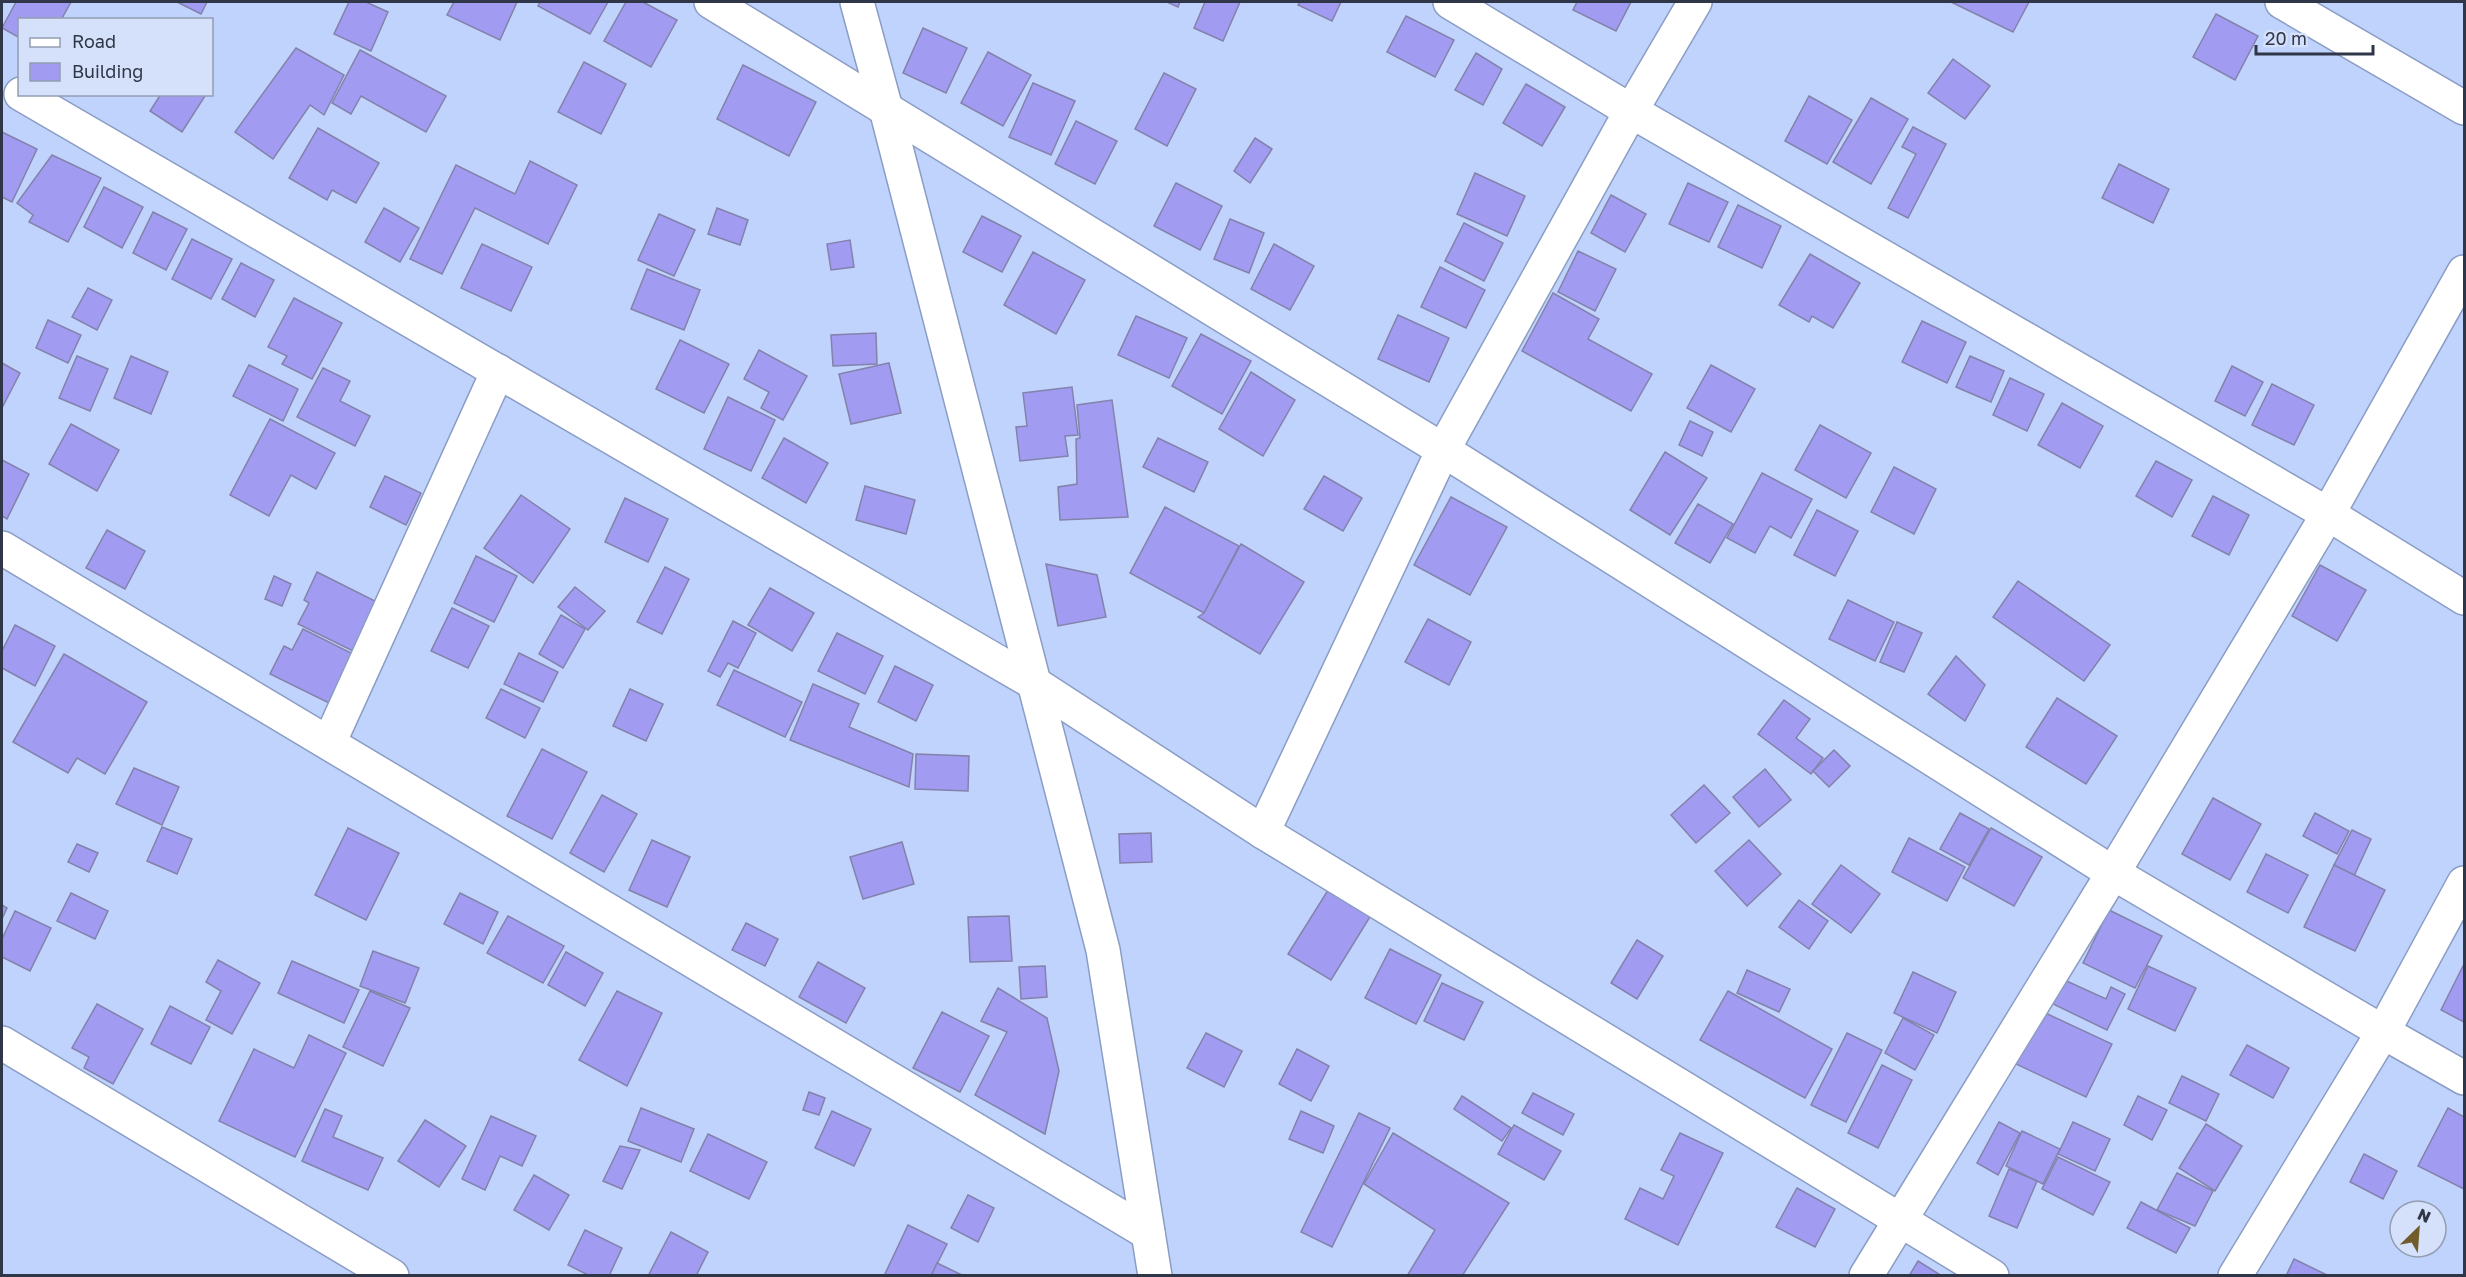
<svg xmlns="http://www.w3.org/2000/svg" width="2466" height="1277" viewBox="0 0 2466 1277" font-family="'Golos Text',sans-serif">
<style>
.building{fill:#a19bf2;stroke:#8382ab;stroke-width:1.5}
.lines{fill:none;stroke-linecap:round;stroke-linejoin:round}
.minor-casing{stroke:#8b9dc5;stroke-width:36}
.major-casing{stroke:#8b9dc5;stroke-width:36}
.minor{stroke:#fff;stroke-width:33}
.major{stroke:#fff;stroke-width:33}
</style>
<rect width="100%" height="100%" fill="#c0d3fd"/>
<g class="building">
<path d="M16,2h55l-10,18h-41v18l-18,-10z"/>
<path d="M177,2h30l-6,12z"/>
<path d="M349,2h17l22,10 -17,39 -37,-17z"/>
<path d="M454,2h63l-17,38 -53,-25z"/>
<path d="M540,2h68l-18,32 -52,-28z"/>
<path d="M626,2h17l34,18 -26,47 -47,-26z"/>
<path d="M1167,2h13l-2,5z"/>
<path d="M1205,2h35l-17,39 -29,-13z"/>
<path d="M1300,2h41l-9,19 -34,-16z"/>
<path d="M1577,2h54l-15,29 -43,-21z"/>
<path d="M1951,2h78l-16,30z"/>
<path d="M2216,14l42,22 -23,44 -42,-23z"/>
<path d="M1406,16l48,24 -19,37 -48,-25z"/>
<path d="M923,28l44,20 -21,45 -43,-20z"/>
<path d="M296,48l48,27 -20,40 -14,-10 -37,54 -38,-27z"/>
<path d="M360,50l86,46 -20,36 -65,-36 -10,18 -19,-11z"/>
<path d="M988,52l43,23 -28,51 -42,-23z"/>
<path d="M1476,53l26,16 -19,36 -28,-15z"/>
<path d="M1953,59l37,27 -25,33 -37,-26z"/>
<path d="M584,62l42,22 -25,50 -43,-22z"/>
<path d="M743,65l73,37 -27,54 -72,-37z"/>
<path d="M1164,73l32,16 -29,57 -32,-17z"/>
<path d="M1033,83l42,18 -24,54 -42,-18z"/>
<path d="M1526,84l39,23 -23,39 -39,-23z"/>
<path d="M161,94h41l3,2 -23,36 -32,-21z"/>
<path d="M1809,96l43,24 -25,44 -42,-23z"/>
<path d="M1871,98l37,21 -37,65 -38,-22z"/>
<path d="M1076,121l41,20 -22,43 -40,-20z"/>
<path d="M1913,127l33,17 -38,74 -20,-10 28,-54 -14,-7z"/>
<path d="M318,128l61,35 -23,40 -24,-13 -5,10 -38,-22z"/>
<path d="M2,132l35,17 -25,53 -10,-5z"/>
<path d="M1255,138l17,11 -22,34 -16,-12z"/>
<path d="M52,155l49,23 -33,64 -39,-20 4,-7 -16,-12z"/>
<path d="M530,161l47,24 -29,59 -73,-36 -33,66 -32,-15 46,-94 59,29z"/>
<path d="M2119,164l50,25 -16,34 -51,-25z"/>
<path d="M1475,173l50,23 -18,40 -50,-22z"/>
<path d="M1176,183l46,23 -22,44 -46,-24z"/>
<path d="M1688,183l40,19 -19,40 -40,-18z"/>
<path d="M104,187l39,20 -21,41 -38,-21z"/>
<path d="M1611,195l35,19 -21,38 -34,-19z"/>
<path d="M1738,205l43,21 -19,42 -44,-21z"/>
<path d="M384,208l35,20 -19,34 -35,-20z"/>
<path d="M717,208l31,12 -8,25 -32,-11z"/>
<path d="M153,212l34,17 -21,41 -33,-17z"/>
<path d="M659,214l36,16 -21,46 -36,-16z"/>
<path d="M982,216l39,20 -19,36 -39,-20z"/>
<path d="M1230,219l34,14 -15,40 -35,-14z"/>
<path d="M1464,223l39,20 -19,38 -39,-20z"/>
<path d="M192,239l40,20 -21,40 -39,-20z"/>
<path d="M850,240l4,27 -23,3 -4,-26z"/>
<path d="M482,244l50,23 -21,44 -50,-23z"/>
<path d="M1274,244l40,22 -24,44 -39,-21z"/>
<path d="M1578,251l38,18 -21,42 -37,-19z"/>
<path d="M1033,252l52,28 -29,54 -52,-29z"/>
<path d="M1810,254l50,29 -27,45 -21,-12 -3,6 -30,-17z"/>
<path d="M241,263l33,17 -19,37 -33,-18z"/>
<path d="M1440,267l45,23 -19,38 -45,-21z"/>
<path d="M647,269l53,21 -16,40 -53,-21z"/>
<path d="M88,288l24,12 -15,30 -25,-13z"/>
<path d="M1553,293l46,26 -11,20 64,35 -21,37 -109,-60z"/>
<path d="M294,298l48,25 -30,56 -30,-15 5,-8 -19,-9z"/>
<path d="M1398,315l51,23 -20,44 -51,-23z"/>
<path d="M1136,316l51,22 -18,40 -51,-23z"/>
<path d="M48,320l33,15 -13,28 -32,-15z"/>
<path d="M1922,321l44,21 -19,41 -45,-21z"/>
<path d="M876,333l1,31 -44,2 -2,-31z"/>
<path d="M1201,334l50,27 -29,53 -50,-28z"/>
<path d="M680,340l49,24 -25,49 -48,-24z"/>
<path d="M759,350l48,26 -24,44 -22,-12 8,-16 -25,-13z"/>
<path d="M77,356l31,13 -18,42 -31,-13z"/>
<path d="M131,356l37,16 -17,42 -37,-16z"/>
<path d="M1970,356l34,15 -13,31 -35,-15z"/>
<path d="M2,363l18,10 -18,35z"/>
<path d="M889,363l12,50 -50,11 -12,-50z"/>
<path d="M249,365l49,24 -15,32 -50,-25z"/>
<path d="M1711,365l44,24 -24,43 -44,-24z"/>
<path d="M2232,366l31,16 -18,34 -30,-15z"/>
<path d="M323,368l27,13 -10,20 30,15 -15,30 -58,-29z"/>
<path d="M1251,372l44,28 -32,56 -44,-27z"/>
<path d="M2010,378l34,16 -17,37 -34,-16z"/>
<path d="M2272,384l42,21 -20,40 -42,-20z"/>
<path d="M1072,387l6,48 -13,1 3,20 -48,5 -4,-34 11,-1 -4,-33z"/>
<path d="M728,397l47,23 -24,51 -47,-22z"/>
<path d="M1112,400l16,117 -68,3 -2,-33 19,-3 -1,-45 4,-1 -3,-33z"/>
<path d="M2062,403l41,23 -23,42 -42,-23z"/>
<path d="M270,419l65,34 -19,36 -25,-14 -22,41 -39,-21z"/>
<path d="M1690,421l23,11 -11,24 -23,-11z"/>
<path d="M71,424l48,26 -22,41 -48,-27z"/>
<path d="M1820,425l51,28 -25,45 -51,-28z"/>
<path d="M784,438l44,25 -22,40 -44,-25z"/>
<path d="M1158,438l50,24 -14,30 -51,-25z"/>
<path d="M1665,452l42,26 -37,57 -40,-25z"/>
<path d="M2,460l27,14 -22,45 -5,-3z"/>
<path d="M2156,461l36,19 -20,37 -36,-21z"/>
<path d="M1894,467l42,22 -22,45 -43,-22z"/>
<path d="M1762,473l50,26 -21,39 -21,-12 -15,27 -28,-15z"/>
<path d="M385,476l36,17 -15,32 -36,-18z"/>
<path d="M1324,476l38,22 -19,33 -39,-22z"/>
<path d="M865,486l50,14 -9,34 -50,-14z"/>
<path d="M521,495l49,34 -37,54 -49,-35z"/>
<path d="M2213,496l36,19 -20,40 -37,-19z"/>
<path d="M1451,497l56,30 -37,68 -56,-30z"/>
<path d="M625,498l43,21 -20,43 -43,-20z"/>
<path d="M1698,504l35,20 -23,39 -35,-20z"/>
<path d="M1165,507l74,39 -35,67 -74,-40z"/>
<path d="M1817,510l41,21 -23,45 -41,-21z"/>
<path d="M107,530l38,21 -20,38 -39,-21z"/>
<path d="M1241,544l63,38 -44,72 -62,-37 6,-4z"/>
<path d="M476,556l41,20 -23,46 -40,-19z"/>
<path d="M1046,564l51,11 9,42 -48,9z"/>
<path d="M2320,565l46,25 -29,51 -45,-25z"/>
<path d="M665,567l24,12 -27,55 -25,-12z"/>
<path d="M317,572l62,31 -24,49 -57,-28 11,-21 -5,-3z"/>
<path d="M274,576l17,8 -9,22 -17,-7z"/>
<path d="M2018,581l92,64 -26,36 -91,-64z"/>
<path d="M575,587l30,24 -17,19 -30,-23z"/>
<path d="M770,588l44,25 -22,38 -44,-26z"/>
<path d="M1848,600l46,22 -19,39 -46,-22z"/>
<path d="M452,608l37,18 -21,42 -37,-17z"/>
<path d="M561,615l24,14 -22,39 -24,-14z"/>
<path d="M1428,619l43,23 -22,43 -44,-23z"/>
<path d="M733,621l23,12 -18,35 -10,-5 -8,14 -12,-6z"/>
<path d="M1897,622l25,11 -18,39 -24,-10z"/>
<path d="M15,625l40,21 -20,40 -33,-18v-17z"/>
<path d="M303,629l50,25 -24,49 -59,-29 14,-28 8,4z"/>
<path d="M837,633l46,23 -18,38 -47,-23z"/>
<path d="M519,653l39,19 -15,30 -39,-18z"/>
<path d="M64,654l83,48 -42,72 -28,-16 -9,15 -55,-31z"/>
<path d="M1956,656l29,29 -20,36 -37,-27z"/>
<path d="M895,666l38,19 -17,36 -38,-19z"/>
<path d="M734,670l68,32 -17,35 -68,-32z"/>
<path d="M813,684l46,20 -10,23 64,27 -4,33 -119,-47z"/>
<path d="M501,689l39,19 -15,30 -39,-20z"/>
<path d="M630,689l33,15 -17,37 -33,-15z"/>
<path d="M2057,698l60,38 -31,48 -60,-37z"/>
<path d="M1784,700l26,19 -14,19 27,20 -12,16 -53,-40z"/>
<path d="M542,749l45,23 -35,67 -45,-23z"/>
<path d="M1834,750l16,16 -21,21 -16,-16z"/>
<path d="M916,754l53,2 -1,35 -53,-2z"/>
<path d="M134,768l45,19 -17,38 -46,-21z"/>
<path d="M1765,769l26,31 -32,27 -26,-30z"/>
<path d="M1704,785l26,28 -34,30 -25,-28z"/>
<path d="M602,795l35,19 -33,58 -34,-19z"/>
<path d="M2213,798l48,26 -31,56 -48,-26z"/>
<path d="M1960,813l29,16 -20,36 -29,-16z"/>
<path d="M2315,813l34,18 -12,23 -34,-18z"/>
<path d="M162,827l30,12 -15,35 -30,-13z"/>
<path d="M348,828l51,25 -33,67 -51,-25z"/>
<path d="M1991,828l51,29 -28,49 -51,-28z"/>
<path d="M2352,830l19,9 -17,37 -20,-11z"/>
<path d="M1151,833l1,29 -32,1 -1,-29z"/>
<path d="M1909,838l56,29 -18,34 -55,-29z"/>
<path d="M652,840l38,17 -23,50 -38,-17z"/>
<path d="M1749,840l32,34 -34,32 -32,-35z"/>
<path d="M902,842l12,42 -51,15 -13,-42z"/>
<path d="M77,844l21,9 -9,19 -21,-10z"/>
<path d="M2266,854l42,21 -20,38 -41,-21z"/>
<path d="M1841,865l39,29 -29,39 -39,-29z"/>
<path d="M2334,865l51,25 -30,61 -51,-24z"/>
<path d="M1330,887l43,25 -42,68 -43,-26z"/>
<path d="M71,893l37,18 -13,28 -38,-18z"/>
<path d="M460,893l38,19 -15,32 -39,-20z"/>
<path d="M1799,900l29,21 -19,28 -30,-22z"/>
<path d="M2,905l5,3 -5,11z"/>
<path d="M2109,910l53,26 -27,52 -52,-25z"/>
<path d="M15,911l36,17 -21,43 -28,-14v-18z"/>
<path d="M508,916l56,30 -21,37 -56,-30z"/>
<path d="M1009,916l3,45 -42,1 -2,-45z"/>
<path d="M746,923l32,16 -13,27 -33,-16z"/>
<path d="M1637,940l26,16 -26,43 -26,-16z"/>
<path d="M1390,949l51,26 -25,49 -51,-26z"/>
<path d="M373,951l46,17 -14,35 -45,-17z"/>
<path d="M566,952l37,21 -18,33 -37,-21z"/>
<path d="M218,960l42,23 -28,51 -26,-14 15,-29 -15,-9z"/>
<path d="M292,961l67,29 -15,33 -66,-30z"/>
<path d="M818,962l47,26 -19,35 -47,-26z"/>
<path d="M2464,964v58l-23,-12z"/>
<path d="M1045,966l2,31 -26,2 -2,-32z"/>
<path d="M2148,966l48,22 -21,43 -47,-22z"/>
<path d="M1747,970l43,19 -11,23 -42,-19z"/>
<path d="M1913,972l43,20 -19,41 -43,-20z"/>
<path d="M2060,978l46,21 5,-12 14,7 -18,36 -58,-28z"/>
<path d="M1442,983l41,19 -19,38 -40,-19z"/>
<path d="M998,988l49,30 12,53 -14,63 -70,-39 32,-63 -26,-11z"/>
<path d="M370,991l40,17 -27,58 -40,-19z"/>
<path d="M617,991l45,22 -35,73 -48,-26z"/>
<path d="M1728,991l104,58 -27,49 -105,-58z"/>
<path d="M97,1004l46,25 -30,55 -29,-16 5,-11 -17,-9z"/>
<path d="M170,1006l40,21 -19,37 -40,-20z"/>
<path d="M2041,1011l71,33 -26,53 -70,-33z"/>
<path d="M942,1012l47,24 -29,56 -47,-24z"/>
<path d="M1903,1018l31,17 -19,35 -30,-17z"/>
<path d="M1206,1033l36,18 -18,36 -37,-19z"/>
<path d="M1847,1033l35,17 -36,72 -35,-17z"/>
<path d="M309,1035l37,18 -51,104 -76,-36 35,-72 40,19z"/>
<path d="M2247,1045l42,23 -16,30 -43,-23z"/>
<path d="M1297,1049l32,17 -18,35 -32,-17z"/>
<path d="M1882,1065l30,15 -34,68 -30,-15z"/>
<path d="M2182,1076l37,18 -13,27 -37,-18z"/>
<path d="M809,1092l16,6 -6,17 -16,-5z"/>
<path d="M1533,1093l41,21 -11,21 -41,-22z"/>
<path d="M1462,1096l49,32 -9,13 -48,-32z"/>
<path d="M2138,1096l29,14 -15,30 -28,-15z"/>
<path d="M641,1108l53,21 -13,33 -53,-21z"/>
<path d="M2448,1108l16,9v72l-46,-23z"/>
<path d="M325,1109l17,7 -9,21 50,21 -15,32 -66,-29z"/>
<path d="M832,1111l39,18 -17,37 -39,-18z"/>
<path d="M1301,1111l33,15 -11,27 -34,-14z"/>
<path d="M1359,1113l31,15 -58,119 -31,-15z"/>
<path d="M491,1116l45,20 -14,30 -22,-10 -15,34 -23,-11z"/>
<path d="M425,1120l41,26 -27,41 -41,-26z"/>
<path d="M1999,1122l21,11 -22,42 -21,-12z"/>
<path d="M2073,1122l37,17 -15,32 -37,-17z"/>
<path d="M2206,1124l36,22 -27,45 -36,-23z"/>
<path d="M1514,1125l47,26 -17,29 -46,-26z"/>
<path d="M2022,1131l38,18 -17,35 -37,-18z"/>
<path d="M1393,1133l116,70 -47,73h-55l28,-46 -71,-46z"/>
<path d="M1680,1133l43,20 -45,92 -53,-26 15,-31 23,11 11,-23 -13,-6z"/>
<path d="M708,1134l59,28 -18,37 -59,-28z"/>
<path d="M620,1146l20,4 -18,39 -19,-8z"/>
<path d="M2364,1154l33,17 -14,28 -33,-17z"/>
<path d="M2058,1157l52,25 -17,33 -51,-26z"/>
<path d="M2009,1169l28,12 -20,47 -28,-12z"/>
<path d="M2177,1173l36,18 -18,35 -38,-16z"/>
<path d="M534,1175l35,20 -20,35 -35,-20z"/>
<path d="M1797,1188l38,21 -20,38 -39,-20z"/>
<path d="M968,1195l26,13 -16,34 -27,-14z"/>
<path d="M2141,1202l49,26 -14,25 -49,-25z"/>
<path d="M908,1225l39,19 -16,32h-47z"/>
<path d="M585,1230l37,18 -13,28h-19l-22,-11z"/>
<path d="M671,1232l37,20 -12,24h-48z"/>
<path d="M2294,1259l35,17h-43z"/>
<path d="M1918,1261l24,15h-33z"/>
<path d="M937,1263l27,13h-33z"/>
</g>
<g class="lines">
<defs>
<g id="minor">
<path d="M711,2l732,448 188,-339 64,-109"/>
<path d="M1450,2l181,109 697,403 136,-242"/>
<path d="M2282,2l182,106"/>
<path d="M21,94l1013,589 229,149 729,444"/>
<path d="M2,548l1146,685"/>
<path d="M2464,598l-136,-84 -215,359 270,159 81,-149"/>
<path d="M329,743l169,-372"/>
<path d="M1263,832l180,-382 670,423 -247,403"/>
<path d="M2,1043l390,233"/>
<path d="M2235,1276l148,-244 81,46"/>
</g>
<path id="major" d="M857,2l29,107 217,841 52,326"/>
</defs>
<use href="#minor" class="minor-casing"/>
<use href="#major" class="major-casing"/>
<use href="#minor" class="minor"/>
<use href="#major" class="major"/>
</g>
<rect width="2466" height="1277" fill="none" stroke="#2f3647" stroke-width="6"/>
<rect x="18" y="18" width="195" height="78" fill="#d5e1fa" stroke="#939db2" stroke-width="1.5"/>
<rect x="30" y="38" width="30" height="9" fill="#ffffff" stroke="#939db2" stroke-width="1.5"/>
<text x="72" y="48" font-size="18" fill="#2f3647">Road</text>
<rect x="30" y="63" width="30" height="18" fill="#a19bf2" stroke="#939db2" stroke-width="1.5"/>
<text x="72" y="78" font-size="18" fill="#2f3647">Building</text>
<g transform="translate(2418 1229) rotate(25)"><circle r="28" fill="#d5e1fa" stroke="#939db2" stroke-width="1.5"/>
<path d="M0-4.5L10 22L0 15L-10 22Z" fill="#715c2b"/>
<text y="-9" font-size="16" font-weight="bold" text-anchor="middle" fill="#2f3647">N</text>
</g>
<path d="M2256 45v9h117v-9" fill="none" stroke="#2f3647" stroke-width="3"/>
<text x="2265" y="45" font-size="18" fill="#2f3647" stroke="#d5e1fa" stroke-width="4.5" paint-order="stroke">20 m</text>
</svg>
